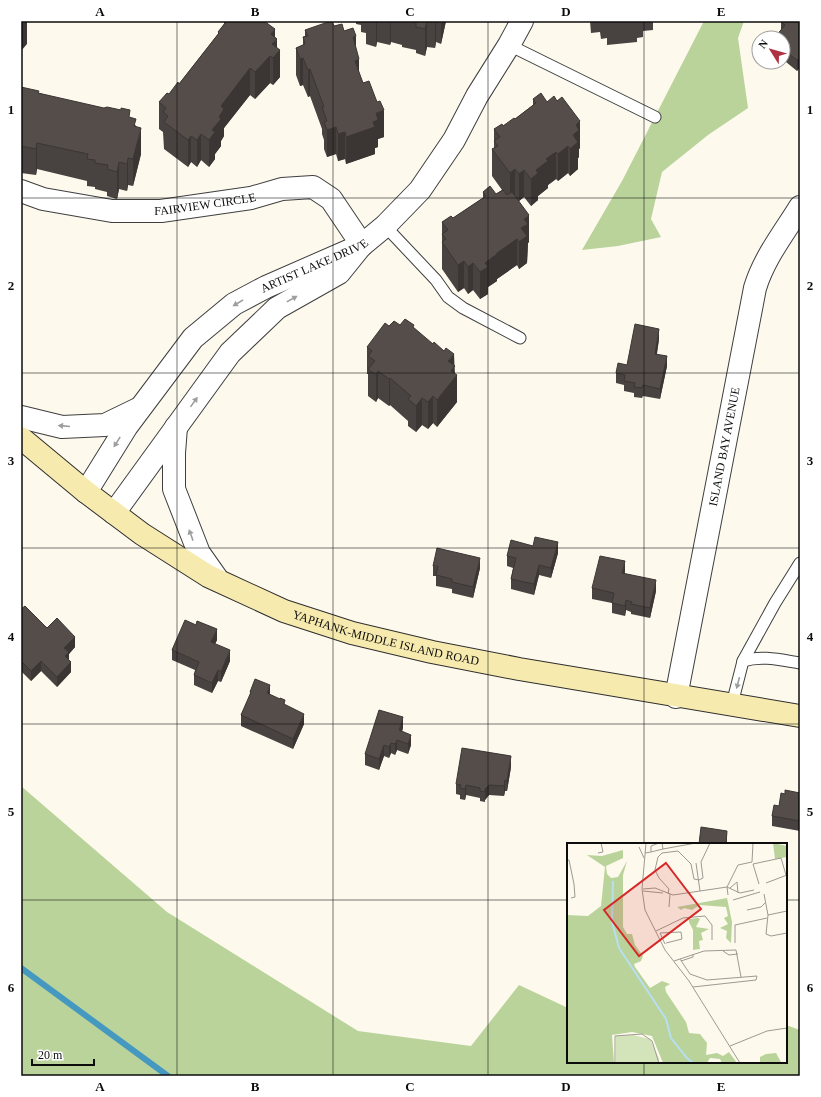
<svg xmlns="http://www.w3.org/2000/svg" width="821" height="1097" viewBox="0 0 821 1097" font-family="Georgia,serif">
<style>
.forest{fill:#b9d39b}
.lines{fill:none;stroke-linecap:round;stroke-linejoin:round}
.stream{stroke:#4598bf;stroke-width:6}
.service-casing{stroke:#3f3f3f;stroke-width:13}
.minor-casing{stroke:#3f3f3f;stroke-width:24}
.secondary-casing{stroke:#2e2e2e;stroke-width:24}
.service{stroke:#fff;stroke-width:11}
.minor{stroke:#fff;stroke-width:22}
.secondary{stroke:#f7eaaf;stroke-width:22}
.wall{fill:#484240}
.shaded-wall{fill:#3b3634}
.building{fill:#544d4a;stroke:#3b3634}
.oneway{fill:#9e9e9e}
.grid{fill:none;stroke:#0c0c0c;stroke-width:1;stroke-opacity:0.55}
.labels{text-anchor:middle;dominant-baseline:central;stroke-width:4;stroke-linejoin:round;paint-order:stroke}
.street-label{font-size:12px;fill:#0c0c0c;stroke:#fff}
.inset-river{fill:none;stroke:#b7dff0;stroke-width:2}
.inset-road{fill:none;stroke:#9d9a93;stroke-width:1}
.view{fill:#d62828;fill-opacity:0.15;stroke:#d62828;stroke-width:2}
.inset-edge{fill:none;stroke:#0c0c0c;stroke-width:2}
.neatline{fill:none;stroke:#0c0c0c;stroke-width:1.5}
.grid-label{font-size:13px;text-anchor:middle;font-weight:bold;fill:#0c0c0c}
</style>
<rect width="100%" height="100%" fill="#fdf9ed"/>
<g class="forest">
<path d="M704,21h40l-6,17 10,70 -40,27 -46,37 -11,47 10,18 -43,9 -36,4 40,-69z"/>
<path d="M21,786l146,126 191,119 113,15 48,-61 49,23v54h218v-37l14,5v46h-779z"/>
</g>
<g class="lines">
<path class="stream" d="M21,968l147,108"/>
<defs>
<g id="service">
<path d="M509,45l146,72"/>
<path d="M385,226l51,54 12,17 15,11 57,30"/>
<path d="M743,661l32,-58 25,-40"/>
<path d="M732,704l11,-43c18,-6 38,-1 57,2"/>
</g>
<g id="minor">
<path id="s1" d="M21,191l22,8 69,12h49l90,-13 31,-9 31,-2 18,12 31,46"/>
<path d="M21,417l41,10 43,-2 33,-16"/>
<path d="M176,427l-2,26v36l25,64 19,27"/>
<path id="s2" d="M86,492l41,-66 66,-88 41,-34 32,-17 96,-42 23,-19 35,-36 34,-50 23,-44 32,-51 13,-24"/>
<path d="M114,513l116,-160 47,-45 62,-35 21,-26"/>
<path id="s3" d="M676,697l79,-409c9,-30 29,-55 45,-81"/>
</g>
<g id="secondary">
<path id="s4" d="M21,438l65,54 56,42 66,42 76,35 68,22 80,19 87,17 281,47"/>
</g>
</defs>
<use href="#service" class="service-casing"/>
<use href="#minor" class="minor-casing"/>
<use href="#secondary" class="secondary-casing"/>
<use href="#service" class="service"/>
<use href="#minor" class="minor"/>
<use href="#secondary" class="secondary"/>
</g>
<g class="wall">
<path d="M224,21h40l11,16 2,11 3,29 -7,8 -3,-2 -15,16 -5,-4 -26,33v8l-3,5v5l-6,8v5l-6,8 -8,-7 -4,7 -6,-5 -3,5 -24,-18 -1,-17 -4,-3v-27l10,-8 10,-10 39,-50v-2l6,-8z"/>
<path d="M356,21h90l-5,23 -5,-2 -1,6 -8,-1 -2,9 -9,-3v-3l-14,-3v-2l-11,-3 -1,3 -13,-3 -1,5 -10,-3v-11l-5,-1v-7l-5,-1z"/>
<path d="M590,21h63v9l-10,1v6l-6,1v4l-30,3v-7l-6,1 -1,-7 -9,1z"/>
<path d="M781,21h19v46l-3,4 -11,-9v-7l-3,-3v-14h-7v-2l5,-6z"/>
<path d="M334,26l10,5 12,16 3,26 25,64 -6,2v8l-3,1v6l-29,10 -1,-5 -7,2 -2,-7 -9,3 -3,-8v-9l-2,-6v-5l-12,-33 -2,1 -5,-12 -3,1 -4,-11v-27l7,-3v-8l2,-1v-6z"/>
<path d="M21,87l18,6 91,25 6,8 5,28 -8,32 -5,-1 -1,6 -8,-2 -2,10 -10,-3v-4l-12,-3v-2l-8,-1v-5l-50,-12 -1,6 -15,-2z"/>
<path d="M533,99l47,49 -1,1v8l-1,1v11l-8,7 -2,-3 -10,8 -2,-2 -8,6v3l-10,8v4l-7,6 -7,-9 -5,4 10,41 -1,1 -1,20 -8,6 -2,-4 -20,14v2l-9,6v7l-8,5 -7,-9 -5,4 -4,-6 -6,4 -16,-23v-47l11,-4 30,-20v-6l13,2 6,-4 -10,-14v-27l2,-1v-19l9,-3 12,-7 18,-14z"/>
<path d="M400,325l14,3 40,38 3,36 -20,25 -4,-4 -5,6 -6,-4 -6,7 -8,-6v-5l-18,-16 -1,1 -11,-8 -2,4 -8,-6v-22h-1v-27l22,-21z"/>
<path d="M659,339l-2,15 10,12 -7,33 -17,-3 -1,2 -8,-1v-4l-10,-2v-6l-8,-2v-10l11,-8z"/>
<path d="M558,553l-7,25 -12,-3 -5,20 -23,-6v-10l2,-11 -6,-2v-10z"/>
<path d="M433,566l47,2 -7,30 -21,-5v-4l-16,-3v-10h-3z"/>
<path d="M625,572l-1,1 32,18 -6,27 -19,-4v-2l-5,-2 -1,6 -13,-3v-10l-20,-4v-11z"/>
<path d="M21,609l54,38 -6,7v6l2,12 -14,15 -16,-16 -10,10 -10,-10z"/>
<path d="M196,625l21,15 -2,4 15,17 -9,21 -3,-1 -6,12 -18,-8v-10l1,-5 -23,-10v-10z"/>
<path d="M250,692l20,3 15,10 19,19 -11,25 -52,-23v-11l9,-19z"/>
<path d="M403,728l-1,3 9,14 -3,9 -11,-4 -2,5 -4,-2 -2,5 -5,-2 -5,14 -14,-5v-11z"/>
<path d="M511,767l-4,24h-2l-1,5 -15,-1 -4,5v2l-5,-1v-3l-14,-3 -1,5 -5,-1v-4l-4,-1v-10z"/>
<path d="M800,793v38l-28,-5v-10l7,-10 6,-12z"/>
</g>
<g class="shaded-wall">
<path d="M21,21h6v23l-6,7z"/>
<path d="M376,21h1v21l-1,5z"/>
<path d="M390,21h1v21l-1,3z"/>
<path d="M427,21v26l-2,9v-27z"/>
<path d="M435,21h1v21l-1,6z"/>
<path d="M441,21h5l-5,23z"/>
<path d="M275,29v13l2,-3v14l3,-3v27l-7,8v-27l-2,-24z"/>
<path d="M356,36v24l3,-1v27l-4,2 -2,-51z"/>
<path d="M270,56v27l-15,16v-27z"/>
<path d="M800,57v10l-3,4v-11z"/>
<path d="M303,58v27l-3,1v-27z"/>
<path d="M250,68v27l-26,33v8l-3,5v5l-6,8v5l-6,8v-27l3,-10 7,-13 2,-11z"/>
<path d="M310,69v27l-2,1v-27z"/>
<path d="M384,110v27l-6,2v8l-3,1v6l-29,10v-27l27,-15 3,-9z"/>
<path d="M580,121v27l-1,1v8l-1,1v11l-8,7v-27l6,-24z"/>
<path d="M336,127v27l-9,3v-27z"/>
<path d="M141,128v26l-8,32v-27z"/>
<path d="M345,132v27l-7,2v-27z"/>
<path d="M201,134v26l-4,7v-27z"/>
<path d="M191,136v26l-3,5v-27z"/>
<path d="M37,143v26l-1,6v-26z"/>
<path d="M568,146v27l-10,8v-27z"/>
<path d="M556,152v27l-8,6v3l-10,8v4l-7,6v-27l5,-9 10,-11z"/>
<path d="M128,158v27l-1,6v-27z"/>
<path d="M119,162v27l-2,10v-27z"/>
<path d="M515,169v27l-5,4v-27z"/>
<path d="M524,170v27l-5,4v-27z"/>
<path d="M529,215v27l-1,1 -1,20 -8,6v-27l2,-14 3,-9z"/>
<path d="M517,239v26l-20,14v2l-9,6v7l-8,5v-27l5,-9 12,-10z"/>
<path d="M464,261v27l-6,4v-27z"/>
<path d="M473,263v27l-5,4v-27z"/>
<path d="M659,329v10l-4,25v-10z"/>
<path d="M454,354l1,23 2,-2v27l-20,25v-27l11,-39z"/>
<path d="M667,356v10l-7,33v-10z"/>
<path d="M378,371v27l-2,4v-27z"/>
<path d="M390,378v27l-1,1v-27z"/>
<path d="M433,396v27l-5,6v-27z"/>
<path d="M422,398v27l-6,7v-26z"/>
<path d="M558,542v11l-7,25v-10z"/>
<path d="M480,558v10l-7,30v-11z"/>
<path d="M625,561v11l-3,11v-10z"/>
<path d="M539,565v10l-5,20v-11z"/>
<path d="M656,580v11l-6,27v-10z"/>
<path d="M626,600v10l-1,6v-10z"/>
<path d="M217,629v11l-6,12v-10z"/>
<path d="M75,637v10l-6,7v9l-4,3 -1,-18z"/>
<path d="M230,650v11l-9,21v-10z"/>
<path d="M41,661v10l-10,10v-10z"/>
<path d="M71,662v10l-14,15v-10z"/>
<path d="M218,670v11l-6,12v-10z"/>
<path d="M270,685v11l-3,-3z"/>
<path d="M304,714v10l-11,25v-10z"/>
<path d="M403,717v11l-4,13v-11z"/>
<path d="M411,735v10l-3,9v-10z"/>
<path d="M397,740v10l-2,5v-11z"/>
<path d="M391,743v10l-2,5v-11z"/>
<path d="M384,745v11l-5,14v-11z"/>
<path d="M511,756v11l-4,24v-10z"/>
<path d="M505,780v11l-1,5v-10z"/>
<path d="M466,785v10l-1,5v-11z"/>
<path d="M489,785v10l-4,5v-11z"/>
<path d="M727,831v13h-1z"/>
</g>
<g class="building">
<path d="M225,21h39l11,8 -4,5 6,5 -5,5 8,6 -7,8 -3,-2 -15,16 -5,-4 -29,38 3,3 -5,8 2,2 -9,11 3,2 -6,8 -8,-6 -4,6 -6,-4 -3,4 -24,-18 4,-6 -5,-4 3,-4 -7,-6 8,-9 2,1 9,-12 1,2 40,-51 -1,-1 8,-10z"/>
<path d="M331,21h1l2,5 8,-2 2,7 9,-3 3,8 -3,1 6,22 -4,2 8,22 6,-2 8,21 3,-1 4,9 -8,3 2,7 -5,2 2,5 -29,10 -1,-5 -7,2 -2,-7 -9,3 -3,-8 3,-1 -5,-14h2l-14,-38 -2,1 -5,-12 -3,1 -4,-11 9,-4 -2,-7 5,-1 -3,-6z"/>
<path d="M405,21h22l-2,8 -9,-2v-4z"/>
<path d="M781,21h19v36l-3,3 -11,-8 4,-5 -7,-5v-4h-5l-2,-2 9,-11 -4,-3z"/>
<path d="M21,87l18,4 -1,2 66,15 3,-1 14,3v-2l9,2 -1,7 7,2 -2,7 7,2 -8,31 -5,-1 -1,6 -8,-2 -2,10 -10,-3 1,-4 -13,-2v-3l-8,-1 1,-5 -51,-11 -1,6 -15,-3z"/>
<path d="M541,93l6,9 7,-6 3,5 5,-4 18,24 -4,4 3,5 -6,5 5,7 -8,7 -2,-3 -10,8 -2,-2 -10,7 2,2 -12,9 2,3 -7,6 -7,-9 -5,4 -4,-5 -5,4 -18,-24 6,-3 -4,-5 6,-4 -6,-8 8,-5 1,2 11,-8 1,1 21,-16 -3,-4z"/>
<path d="M490,186l6,8 7,-4 4,5 5,-3 17,23 -5,4 4,5 -7,4 6,8 -8,6 -2,-3 -20,14v1l-12,9 3,4 -8,5 -7,-9 -5,4 -4,-6 -6,4 -16,-23 4,-3 -4,-5 6,-4 -6,-8 9,-6 2,2 33,-22 -3,-4z"/>
<path d="M405,319l9,6 -1,2 20,17 1,-2 10,9 2,-3 8,6 -6,7 7,5 -4,5 6,4 -20,25 -4,-4 -5,6 -6,-4 -6,8 -8,-7 3,-3 -21,-18 -1,1 -11,-8 -2,4 -8,-6 7,-8 -7,-5 4,-5 -5,-4 18,-24 4,3 5,-5 6,4z"/>
<path d="M635,324l24,5 -4,25 12,2 -7,33 -17,-4 -1,3 -8,-1 1,-4 -11,-2 1,-6 -9,-2 2,-10 9,2z"/>
<path d="M535,537l23,5 -7,26 -12,-3 -5,19 -23,-5 5,-21 -9,-2 4,-16 22,6z"/>
<path d="M437,548l43,10 -7,29 -21,-5v-3l-16,-4 2,-9h-5z"/>
<path d="M600,556l25,5 -3,12 34,7 -6,28 -19,-4 1,-2 -6,-2 -1,6 -13,-3 2,-10 -22,-5z"/>
<path d="M25,606l22,22 10,-10 18,19 -11,11 5,4 -4,4 6,6 -14,15 -16,-16 -10,10 -10,-10v-52z"/>
<path d="M185,620l11,5 1,-4 20,8 -6,13 19,8 -9,22 -3,-2 -6,13 -18,-8 5,-13 -27,-12z"/>
<path d="M255,679l15,6 -3,8 13,6v-1l5,2 -1,4 20,10 -11,25 -52,-24 10,-23h-1z"/>
<path d="M379,710l24,7 -4,13 12,5 -3,9 -11,-4 -2,4 -4,-1 -2,4 -5,-2 -5,14 -14,-5z"/>
<path d="M462,748l49,8 -4,25 -2,-1 -1,6 -15,-1 -4,4v3l-5,-1v-3l-14,-3 -1,4 -5,-1 1,-3 -5,-1z"/>
<path d="M785,790l15,3v28l-28,-5 2,-11 5,1 2,-13 4,1z"/>
<path d="M701,827l26,4 -1,13h-27z"/>
</g>
<defs><path id="oneway-solid" d="M-6-.8H1V-3.2L6.5 0L1 3.2V.8H-6Z"/></defs>
<g class="oneway">
<use href="#oneway-solid" transform="translate(292 299) rotate(-29)"/>
<use href="#oneway-solid" transform="translate(238 303) rotate(149)"/>
<use href="#oneway-solid" transform="translate(194 402) rotate(-54)"/>
<use href="#oneway-solid" transform="translate(64 426) rotate(-175)"/>
<use href="#oneway-solid" transform="translate(117 442) rotate(122)"/>
<use href="#oneway-solid" transform="translate(191 535) rotate(-110)"/>
<use href="#oneway-solid" transform="translate(738 683) rotate(104)"/>
</g>
<path class="grid" d="M177,21v1055M333,21v1055M488,21v1055M644,21v823M21,198h779M21,373h779M21,548h779M21,724h779M21,900h547M786,900h14M644,1062v14"/>
<g class="labels">
<g class="street-label">
<text stroke="none"><textPath href="#s1" startOffset="187">FAIRVIEW CIRCLE</textPath></text>
<text stroke="none"><textPath href="#s2" startOffset="330">ARTIST LAKE DRIVE</textPath></text>
<text stroke="none"><textPath href="#s3" startOffset="255">ISLAND BAY AVENUE</textPath></text>
<text stroke="none"><textPath href="#s4" startOffset="422">YAPHANK-MIDDLE ISLAND ROAD</textPath></text>
</g>
</g>
<g transform="translate(567 843)">
<rect width="220" height="220" fill="#fdf9ed"/>
<path d="M66,192l17,4 9,20 -1,4h-42v-27z" fill="#d3e4ba"/>
<path d="M206,0l14,3v11l-12,2zM56,7v8l-17,8 1,8 4,4 7,-1 9,-16 -4,14v52l4,7h5l3,11 8,11 -2,5 -7,3 1,3 15,21 12,-7 8,3 -5,3 1,5 20,30 3,11 11,1 7,9 -1,12 11,-2 6,3 6,-4 8,11h-15l-2,-4 -10,-1 -3,5h-44l-11,-27 -20,-4 -20,3 2,28h-47v-148l21,1 13,-10 4,-39 -18,-12 15,1zM160,55l5,24 -1,21 -5,-5 1,-7 -7,-3 8,-4 -4,-6 4,-2 -2,-9 -26,-2 -8,5 -8,-2 -3,2 -4,-3zM131,75l2,1 -4,8 13,2 -8,4 2,7 -4,1 1,8 -7,1v-20l-4,-8v-3zM209,210l5,9 6,1h-27v-6l6,-3z" fill="#b9d39b"/>
<path class="inset-river" d="M46,38l-1,41 7,26M52,105l47,71 5,19 16,20 6,5"/>
<path class="inset-road" d="M79,0l-4,46 3,21 20,40 24,31 51,82M72,4l5,11M96,6l33,-6M84,9l12,-3 -1,-6M31,10l5,-1 -2,-9M78,10l6,-1v-6l8,-3M0,17h2l5,24 1,13 -4,1M129,20l4,28M199,40l21,-8M192,41l-6,-20 28,-6 5,17M163,45l7,-6 1,11M76,46l12,-1 18,7 54,-8 13,6 14,-3M76,48l20,2M101,51l1,-5 -10,-11 -4,-8 3,-13 4,-4 16,-2 13,13 3,15 5,1 4,-2 -2,-16 9,-19M197,51l4,21 -2,19 5,2 16,-3M161,52l-1,-8 11,-22 14,-3 1,-19M166,57l27,-8M102,64l1,-13M180,67l14,-3 4,-4M201,72l19,-4M89,88l27,-13 22,-2 7,9v15M93,90l21,-1 1,7 -16,4M93,90l5,11M168,100v-18l32,-7M156,108l6,4 9,-1M113,116l10,15 17,6 50,-4 -1,4 -63,7M107,118l30,-10 32,-1 5,27M114,118l12,-4v-3M163,203l37,-15 20,-3M48,220v-27l27,-2 10,7 7,22"/>
<path class="view" d="M99,20l35,46 -62,47 -35,-46z"/>
<rect width="220" height="220" class="inset-edge"/>
</g>
<rect width="821" height="1097" fill="none" stroke="#ffffff" stroke-width="44"/>
<g transform="translate(771 50) rotate(307)"><circle r="19" fill="#ffffff" stroke="#9e9e9e"/>
<path d="M0-3L7 15L0 10L-7 15Z" fill="#ae3241"/>
<text y="-6" font-size="11" font-weight="bold" text-anchor="middle" fill="#0c0c0c">N</text>
</g>
<path d="M32 1059v6h62v-6" fill="none" stroke="#0c0c0c" stroke-width="2"/>
<text x="38" y="1059" font-size="12" fill="#0c0c0c" stroke="#ffffff" stroke-width="3" paint-order="stroke">20 m</text>
<rect x="22" y="22" width="777" height="1053" class="neatline"/>
<g class="grid-label">
<text x="100" y="16">A</text>
<text x="255" y="16">B</text>
<text x="410" y="16">C</text>
<text x="566" y="16">D</text>
<text x="721" y="16">E</text>
<text x="11" y="114">1</text>
<text x="810" y="114">1</text>
<text x="11" y="290">2</text>
<text x="810" y="290">2</text>
<text x="11" y="465">3</text>
<text x="810" y="465">3</text>
<text x="11" y="641">4</text>
<text x="810" y="641">4</text>
<text x="11" y="816">5</text>
<text x="810" y="816">5</text>
<text x="11" y="992">6</text>
<text x="810" y="992">6</text>
<text x="100" y="1091">A</text>
<text x="255" y="1091">B</text>
<text x="410" y="1091">C</text>
<text x="566" y="1091">D</text>
<text x="721" y="1091">E</text>
</g>
</svg>
